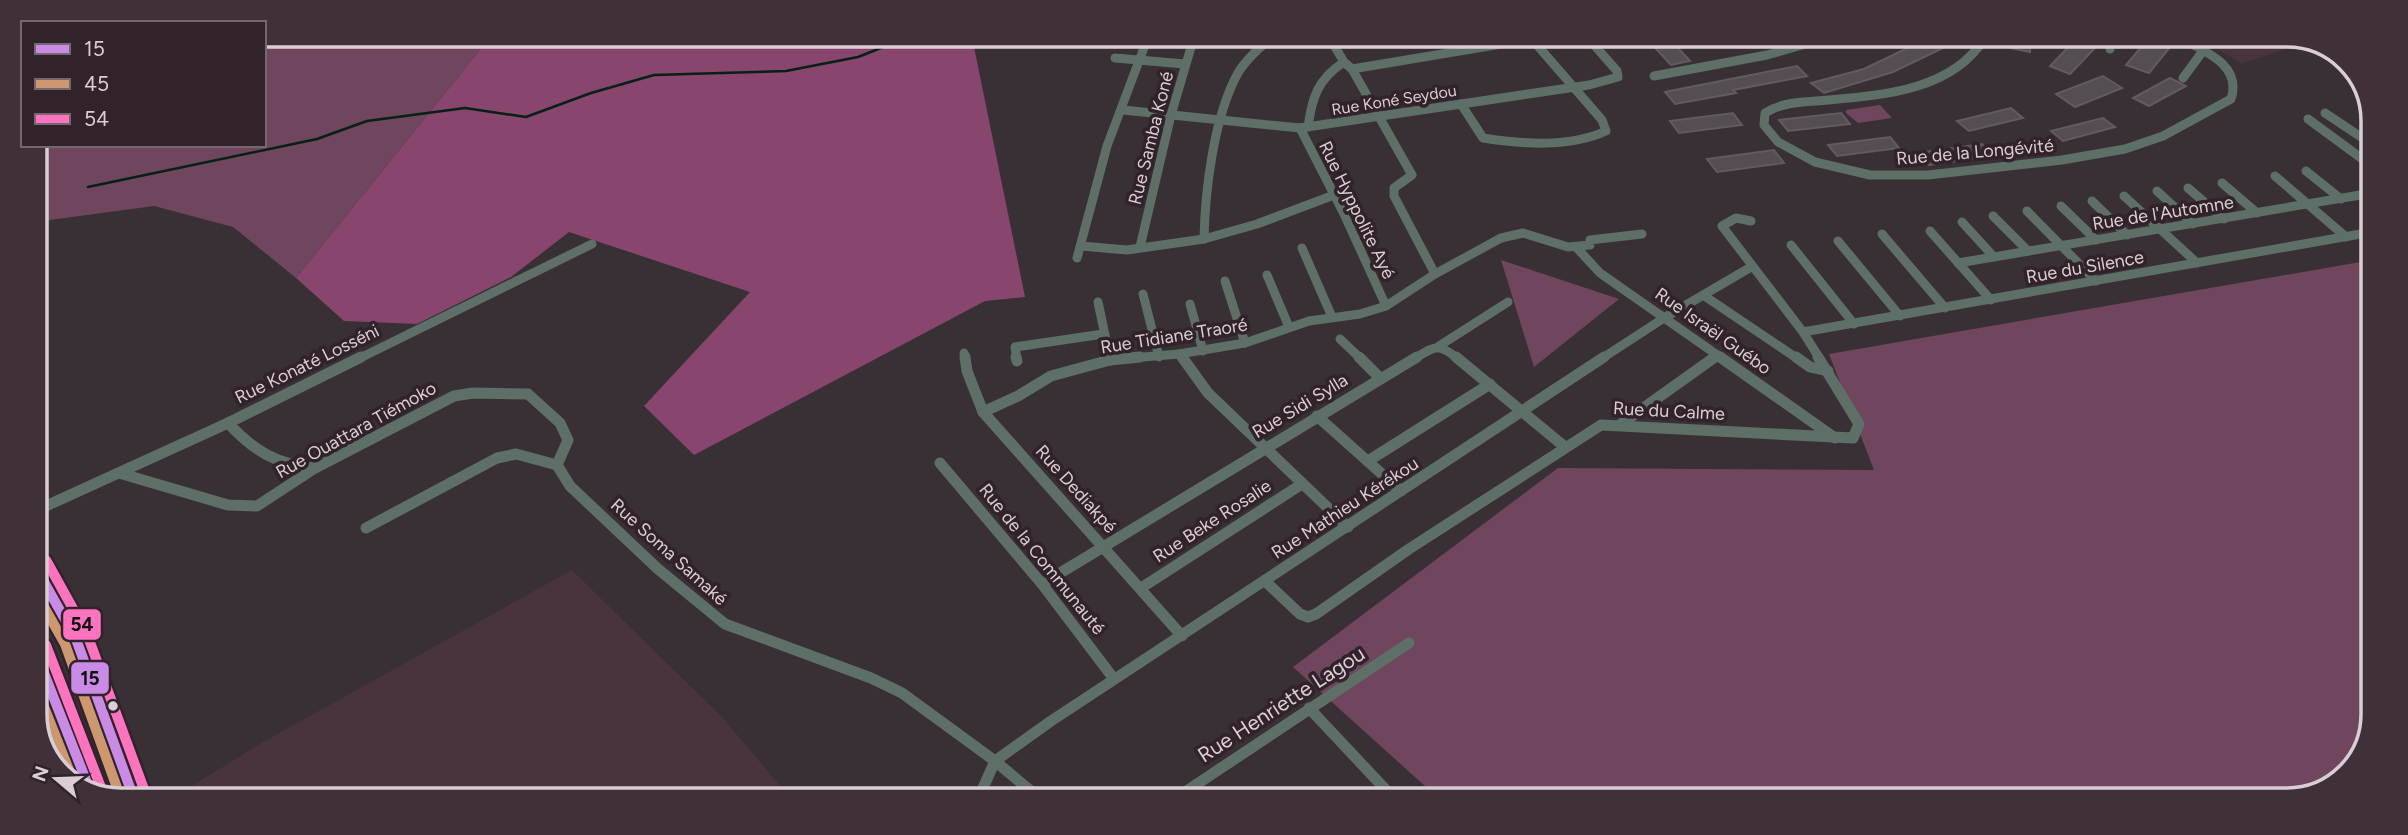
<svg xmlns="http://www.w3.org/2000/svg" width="2408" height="835" viewBox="0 0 2408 835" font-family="Figtree,sans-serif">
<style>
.built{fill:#48333e}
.green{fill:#6f465e}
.forest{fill:#88456d}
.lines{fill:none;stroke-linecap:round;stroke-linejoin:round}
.stream{stroke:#052116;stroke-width:2.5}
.building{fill:#544d51;stroke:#615a5e;stroke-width:2}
.street-far1{stroke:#5d6f67;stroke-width:9}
.street{stroke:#5d6f67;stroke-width:11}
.primary{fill:#5d6d67;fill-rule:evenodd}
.bus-1-casing{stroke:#32222b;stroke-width:15}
.bus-2-casing{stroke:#32222b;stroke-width:15}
.bus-3-casing{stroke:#32222b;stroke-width:15}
.bus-1{stroke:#ca8be6;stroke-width:10}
.bus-2{stroke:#cd976f;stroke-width:10}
.bus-3{stroke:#fc73be;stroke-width:10}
.bus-dot{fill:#d9ced4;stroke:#32222b;stroke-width:2.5}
.labels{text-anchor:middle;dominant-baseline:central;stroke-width:7;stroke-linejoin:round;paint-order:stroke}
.far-street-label{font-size:16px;fill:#d9ced4;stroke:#32222b}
.street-label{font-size:18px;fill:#d9ced4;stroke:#32222b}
.near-street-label{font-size:21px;fill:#d9ced4;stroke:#32222b}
.rim{fill:none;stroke:#d9ced4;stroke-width:3.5}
.line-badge{stroke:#32222b;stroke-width:2.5}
.pale-badge-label{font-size:19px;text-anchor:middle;font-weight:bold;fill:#111}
</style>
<rect width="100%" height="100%" fill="#383034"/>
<g class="built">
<path d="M2201,39h95l7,4 -61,21z"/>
<path d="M572,570l151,148 64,76 -3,3 -597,-1 -2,-6 78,-48z"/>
</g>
<g class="green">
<path d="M264,35l227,1 -195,242 -63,-51 -79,-21 -119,16v-77h229z"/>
<path d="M1880,105l12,13 -34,5 -12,-10v-3z"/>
<path d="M1501,260l118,39 -85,68z"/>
<path d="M2372,260l-3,481 -30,41 -52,18 -851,-2v-2l-143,-129 265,-199 316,2 -45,-116z"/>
</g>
<path class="forest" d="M491,36l481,1 53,260 -40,4 -291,154 -50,-49 106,-114 -181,-60 -58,45 -94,47 -73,-3 -48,-43z"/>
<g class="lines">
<path class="stream" d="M88,187l229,-48 50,-18 98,-13 61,9 65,-24 63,-18 132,-4 72,-14 51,-20"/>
</g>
<g class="building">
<path d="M1646,38h23l21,23 -19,4z"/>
<path d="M1926,39h21l-4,9 -50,24 -69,21 -13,-10 53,-14z"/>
<path d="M2010,39h20v13l-20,-4z"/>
<path d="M2148,39l23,7 -22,27 -23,-8z"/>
<path d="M2075,40l20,8 -25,26 -20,-8z"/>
<path d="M1797,66l10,10 -74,14 3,3 -61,11 -10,-12z"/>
<path d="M2103,76l19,12 -47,19 -19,-13z"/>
<path d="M2170,78l16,8 -37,20 -16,-8z"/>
<path d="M2011,108l12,10 -54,13 -12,-10z"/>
<path d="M1733,113l9,12 -63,8 -9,-12z"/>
<path d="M1841,113l9,11 -62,7 -9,-11z"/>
<path d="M2103,118l12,9 -52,14 -12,-10z"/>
<path d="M1890,137l9,11 -62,8 -9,-11z"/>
<path d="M1982,144l12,12 -65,9 -11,-12z"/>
<path d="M1774,150l10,13 -67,9 -10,-13z"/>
</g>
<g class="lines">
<g class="street-far1">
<path d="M1329,37l15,25 8,7 60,106 -18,13v8l41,78"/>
<path d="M1984,39c-32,51 -100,56 -156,61 -22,2 -44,1 -63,13l-1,12 14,17 37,20 55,13h58l134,-15 63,-11 38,-13 68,-37c11,-33 -24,-47 -49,-60"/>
<path d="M2110,39v10"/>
<path d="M1591,42l19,-4"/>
<path d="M1115,58l70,6"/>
<path d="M1352,69l180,-30"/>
<path d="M1654,76l113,-21 59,-17"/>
<path d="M2183,78l20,-27"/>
<path d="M1461,104l22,34c39,6 86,10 123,-7l-4,-11 -71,-82"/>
<path d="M1123,110l177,18 289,-43 29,-8 -1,-6 -29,-33"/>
<path d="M2325,113l48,32"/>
<path d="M2308,119l64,47"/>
<path d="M1308,127c4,-30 10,-48 36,-65"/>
<path d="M1300,128l44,86 42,92"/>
<path d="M2306,171l35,28"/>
<path d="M2275,176l71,61"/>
<path d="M2222,183l35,30"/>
<path d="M2188,188l36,31"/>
<path d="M2157,191l36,33"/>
<path d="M2124,196l73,67"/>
<path d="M2092,201l35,34"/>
<path d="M2061,206l35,34"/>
<path d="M2027,211l69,70"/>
<path d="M1993,216l35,35"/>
<path d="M1751,221l-15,-3 -14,8 81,106 17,27"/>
<path d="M1962,222l32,35"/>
<path d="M1930,231l61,69"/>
<path d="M1882,234l63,74"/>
<path d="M1204,239c1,-49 10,-123 34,-166 8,-14 22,-26 34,-36"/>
<path d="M1838,241l62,75"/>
<path d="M1791,245l63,79"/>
<path d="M1081,246l46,4 77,-11 53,-15 77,-29"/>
<path d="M1140,247l31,-132 23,-78"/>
<path d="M1576,247l24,26 123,86"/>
<path d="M1302,248l30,69"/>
<path d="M1077,258l30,-112 41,-109"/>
<path d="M1958,263l414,-70"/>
<path d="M1267,275l22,52"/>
<path d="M1225,281l20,62"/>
<path d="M1143,294l16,63"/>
<path d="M1703,295l95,64"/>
<path d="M1098,302l12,57"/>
<path d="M1190,304l13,47"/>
<path d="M1803,332l569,-100"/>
<path d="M1340,339l21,20"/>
<path d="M1439,346l69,-44"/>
<path d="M964,353l1,6"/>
<path d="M1179,354l4,5"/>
<path d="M358,359l234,-115"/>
<path d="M1017,359l-2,-12 88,-13"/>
<path d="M1120,359l59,-5 66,-11 64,-22 51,-7 26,-8 49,-32 66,-36 22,-5 45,14 22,-2v-5l52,-6"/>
<path d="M1414,359c21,-13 24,-17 44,0"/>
<path d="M1601,359l63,-41 87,-51"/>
<path d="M1712,359l6,-4"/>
</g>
<g class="street">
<path d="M965,357l2,14 16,41 199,224"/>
<path d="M1016,357l1,4"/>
<path d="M1109,357l1,3"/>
<path d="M1182,357l26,36 140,134"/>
<path d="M1359,357l21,21"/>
<path d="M1456,357l109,90"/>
<path d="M1720,357l115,81"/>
<path d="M1796,357l14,10 18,4"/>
<path d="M983,412l35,-16 33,-20 59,-16 30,-3"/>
<path d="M1317,416l84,75"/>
<path d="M228,423c26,28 49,42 87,45"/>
<path d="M1621,424l94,-67"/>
<path d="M1368,461l122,-77"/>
<path d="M940,463l102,121 72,95"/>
<path d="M119,473l109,32 29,1 58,-38 139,-72 19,-3 55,1 32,29 8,17 -11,25"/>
<path d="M35,511l193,-88 133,-66"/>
<path d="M366,528l131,-70 19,-4 41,11 13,21 88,83 67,55 146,54 31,15 93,68 43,36"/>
<path d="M1265,581l35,33 8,3 8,-3 93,-65 192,-124 252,13 6,-14 -41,-67"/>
<path d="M1042,584l375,-227"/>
<path d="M1141,588l161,-104"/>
<path d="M1309,708l77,82"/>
<path d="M979,797l16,-36 56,-40 553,-364"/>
<path d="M1176,798l233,-155"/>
</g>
<g class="primary">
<path d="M35,558l7,2 44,79 58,157h-22l-55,-155 -32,-57z"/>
<path d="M35,640l7,3 3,6 56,147h-7l-18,-13 -41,-107z"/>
</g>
<defs>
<g id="bus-1">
<path d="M35,566l41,73 57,157"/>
<path d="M35,650l56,143"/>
</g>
<g id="bus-2">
<path d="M35,591l30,53 55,152"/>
<path d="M35,684l38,96"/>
</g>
<g id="bus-3">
<path d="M46,560l41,74 58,158"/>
<path d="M46,645l56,145"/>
</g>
</defs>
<use href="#bus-1" class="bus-1-casing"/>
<use href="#bus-2" class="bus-2-casing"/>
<use href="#bus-3" class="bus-3-casing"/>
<use href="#bus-1" class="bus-1"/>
<use href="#bus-2" class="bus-2"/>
<use href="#bus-3" class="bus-3"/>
</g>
<circle class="bus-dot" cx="113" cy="706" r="6"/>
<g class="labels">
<g class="far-street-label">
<text transform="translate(1394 100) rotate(-9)">Rue Koné Seydou</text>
</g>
<g class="street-label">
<text transform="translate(1151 138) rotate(-76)">Rue Samba Koné</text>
<text transform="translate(1975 152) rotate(-5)">Rue de la Longévité</text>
<text transform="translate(1357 210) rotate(64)">Rue Hyppolite Ayé</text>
<text transform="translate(2163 213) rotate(-9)">Rue de l'Automne</text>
<text transform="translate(2085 267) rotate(-10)">Rue du Silence</text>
<text transform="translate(1713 331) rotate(35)">Rue Israël Guébo</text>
<text transform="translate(1174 336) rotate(-9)">Rue Tidiane Traoré</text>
<text transform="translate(307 364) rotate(-26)">Rue Konaté Losséni</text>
<text transform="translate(1300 406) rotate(-31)">Rue Sidi Sylla</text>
<text transform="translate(1669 411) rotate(3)">Rue du Calme</text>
<text transform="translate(356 430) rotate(-29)">Rue Ouattara Tiémoko</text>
<text transform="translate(1076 489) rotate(48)">Rue Dediakpé</text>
<text transform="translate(1345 508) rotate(-33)">Rue Mathieu Kérékou</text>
<text transform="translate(1212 521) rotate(-33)">Rue Beke Rosalie</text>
<text transform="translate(669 552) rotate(42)">Rue Soma Samaké</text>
<text transform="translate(1042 559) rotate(51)">Rue de la Communauté</text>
</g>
<g class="near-street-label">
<text transform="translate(1281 704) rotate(-33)">Rue Henriette Lagou</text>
</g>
</g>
<path d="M0 0H2408V835H0ZM121 47H2287A74 74 0 0 1 2361 121V714A74 74 0 0 1 2287 788H121A74 74 0 0 1 47 714V121A74 74 0 0 1 121 47Z" fill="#3f3039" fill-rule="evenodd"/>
<path class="rim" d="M121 47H2287A74 74 0 0 1 2361 121V714A74 74 0 0 1 2287 788H121A74 74 0 0 1 47 714V121A74 74 0 0 1 121 47Z"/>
<g class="line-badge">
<rect x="62" y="608" width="40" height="33" rx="7" fill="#fc73be"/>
<rect x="70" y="661" width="40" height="34" rx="7" fill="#ca8be6"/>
</g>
<g class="pale-badge-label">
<text x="82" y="631">54</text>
<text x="90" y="685">15</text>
</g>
<rect x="21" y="21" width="245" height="126" fill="#32222b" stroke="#75676f" stroke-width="2"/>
<rect x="35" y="44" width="35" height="10" fill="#ca8be6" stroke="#75676f" stroke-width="2"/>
<text x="84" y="56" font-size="21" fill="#d9ced4">15</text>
<rect x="35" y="79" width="35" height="10" fill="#cd976f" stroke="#75676f" stroke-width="2"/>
<text x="84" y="91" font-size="21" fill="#d9ced4">45</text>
<rect x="35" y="114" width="35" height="10" fill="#fc73be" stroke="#75676f" stroke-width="2"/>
<text x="84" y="126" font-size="21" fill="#d9ced4">54</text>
<g transform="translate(56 779) rotate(289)" stroke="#32222b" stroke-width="5" paint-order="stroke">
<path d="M0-5L12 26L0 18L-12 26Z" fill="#d9ced4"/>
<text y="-10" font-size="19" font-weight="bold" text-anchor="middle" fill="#d9ced4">N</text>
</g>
</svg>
